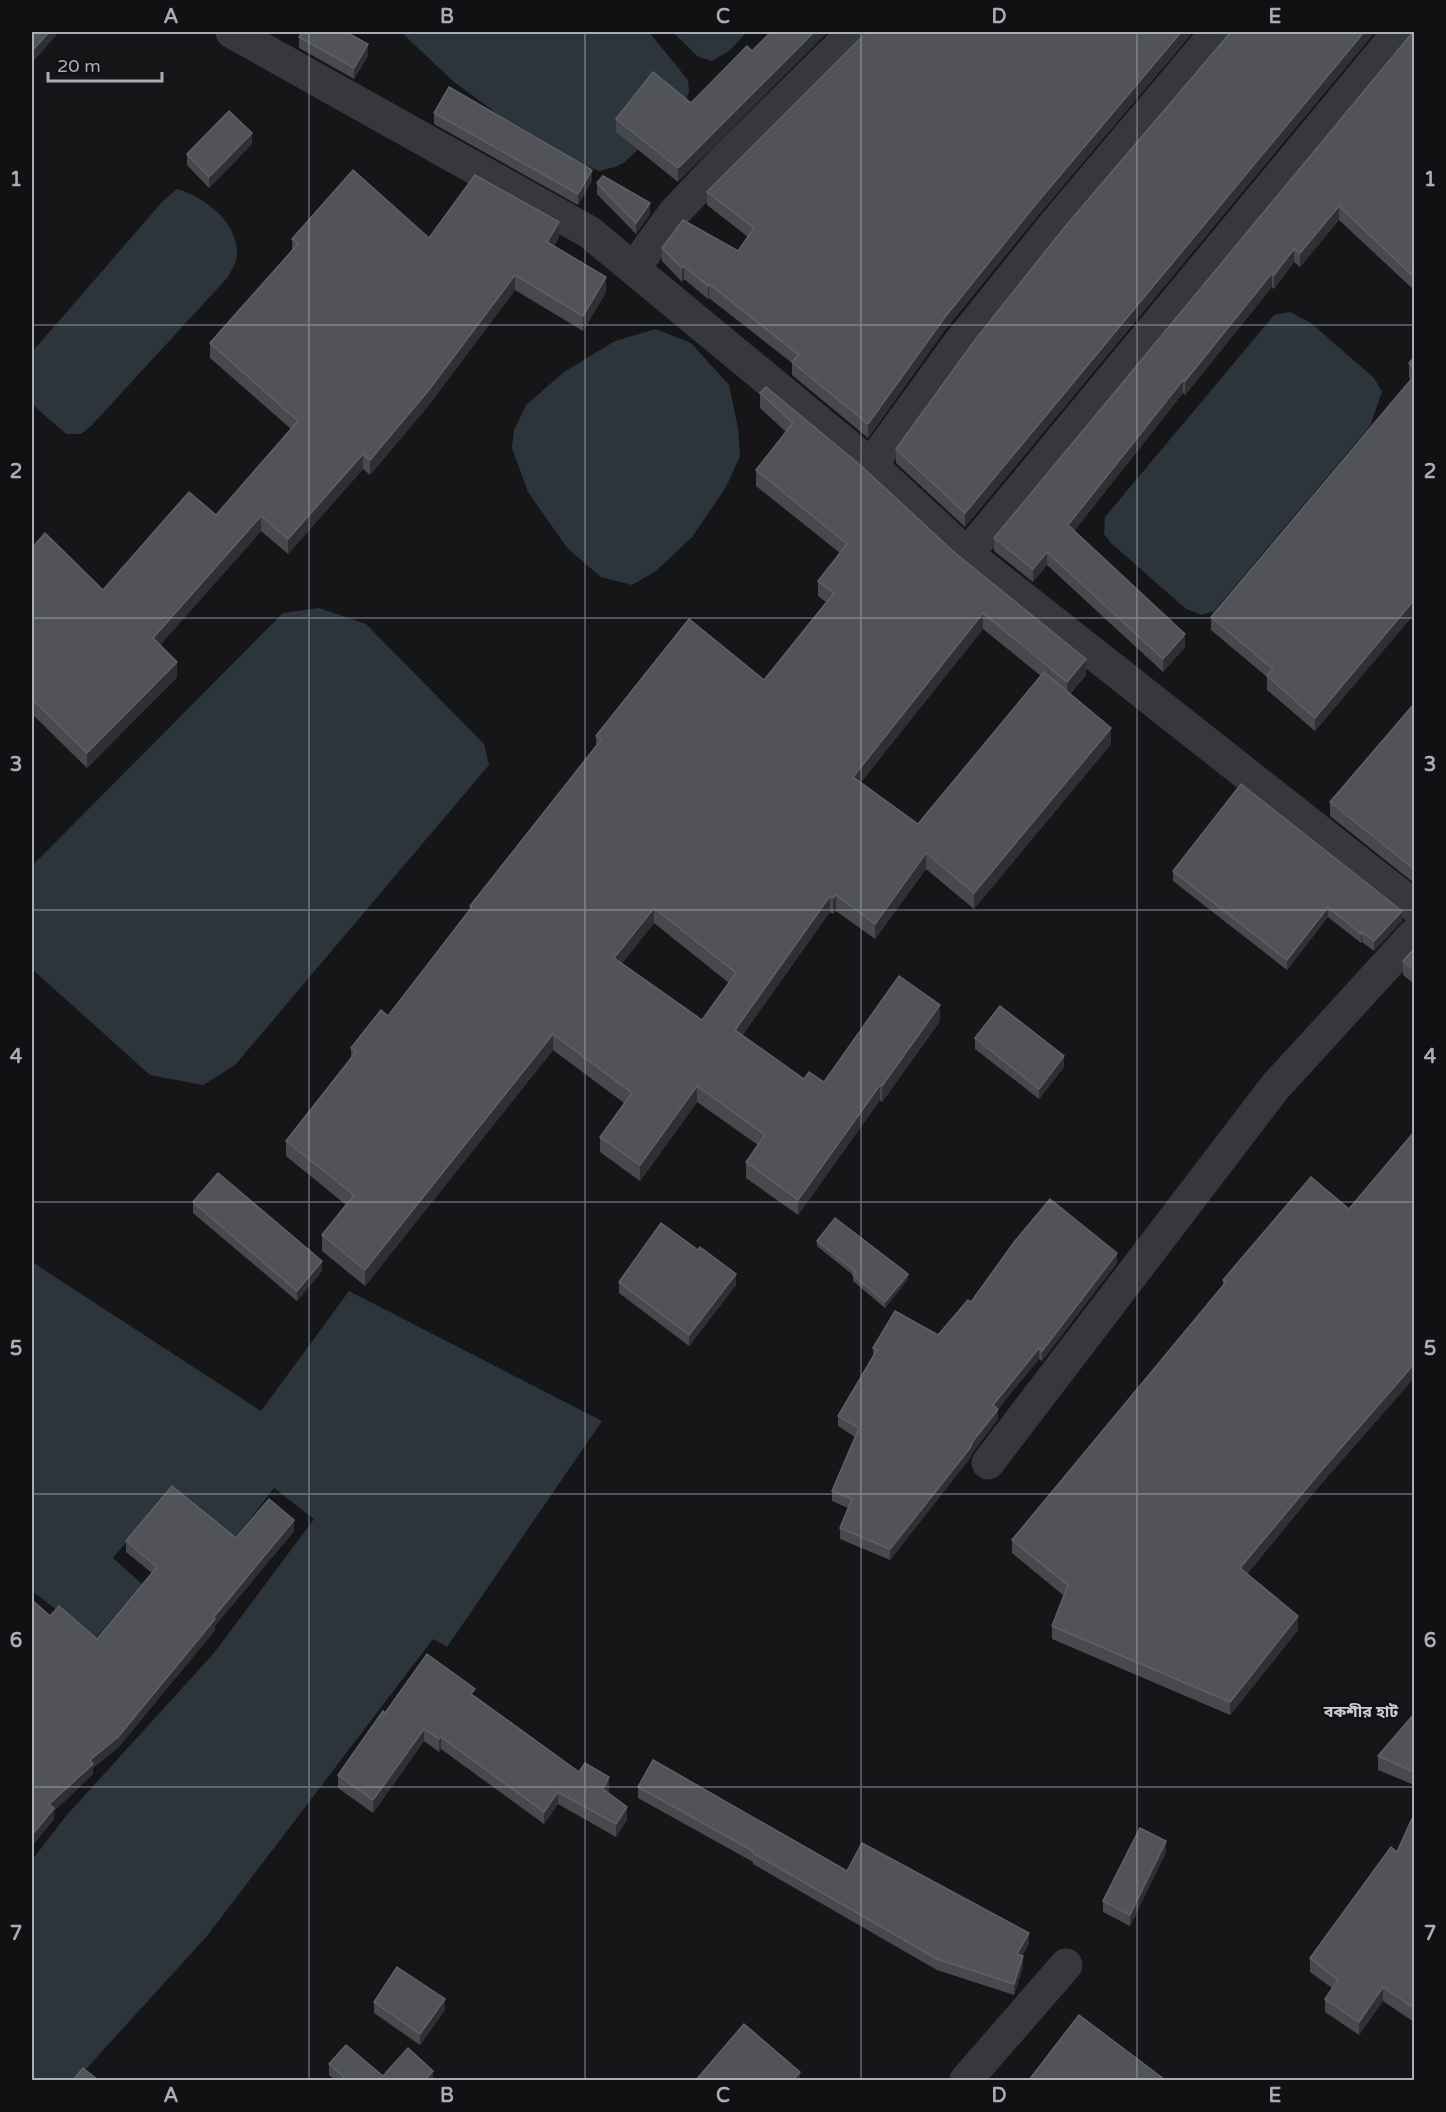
<svg xmlns="http://www.w3.org/2000/svg" width="1446" height="2112" viewBox="0 0 1446 2112" font-family="'Varela Round','Noto Sans Bengali',sans-serif">
<style>
.water{fill:#2c353c}
.lines{fill:none;stroke-linecap:round;stroke-linejoin:round}
.street{stroke:#37383d;stroke-width:33}
.wall{fill:#47494d;fill-rule:evenodd}
.shaded-wall{fill:#2f3033}
.building{fill:#525359;stroke:#5f6168;stroke-width:1.5;fill-rule:evenodd}
.grid{fill:none;stroke:#a8adb8;stroke-width:1.5;stroke-opacity:0.55}
.labels{text-anchor:middle;dominant-baseline:central;stroke-width:5;stroke-linejoin:round;paint-order:stroke}
.neighbourhood-label{font-size:16px;font-weight:bold;fill:#c9ccd4;stroke:#111113}
.neatline{fill:none;stroke:#a8adb8;stroke-width:2}
.grid-label{font-size:20px;text-anchor:middle;font-weight:bold;fill:#a8adb8}
</style>
<rect width="100%" height="100%" fill="#161618"/>
<g class="water">
<path d="M401,32h248l39,48 1,12 -4,11 -60,59 -10,5 -16,4 -57,-24 -88,-65z"/>
<path d="M673,32h74l-18,19 -17,10 -15,-5z"/>
<path d="M177,189c29,9 61,33 60,66 0,7 -6,15 -9,22l-136,148 -11,9h-15l-34,-30v-52l131,-151z"/>
<path d="M1290,312l21,11 63,55 8,14 -12,34 -156,185 -12,4 -16,-6 -75,-66 -7,-9 1,-17 169,-202z"/>
<path d="M656,329l35,14 38,42 9,43 2,28 -14,31 -34,50 -36,34 -24,14 -31,-8 -33,-28 -40,-57 -16,-44 2,-18 12,-25 38,-33 51,-31z"/>
<path d="M319,608l47,16 118,120 5,21 -254,300 -32,20 -53,-10 -118,-106v-103l251,-253z"/>
<path d="M32,1262l229,149 88,-120 253,130 -155,226 -14,-8 -226,297 -131,144h-44v-220l34,-44 148,-163 100,-134 -40,-31 -38,50 -65,-49 -58,69 29,26 -47,55 -63,-48z"/>
</g>
<g class="lines">
<g class="street">
<path d="M232,32l357,200 282,233 96,89 447,352"/>
<path d="M634,268l41,-56 50,-53 129,-127"/>
<path d="M871,465l89,-123 90,-112 167,-198"/>
<path d="M967,554l432,-522"/>
<path d="M988,1463l287,-376 139,-152"/>
<path d="M966,2080l100,-115"/>
</g>
</g>
<g class="wall">
<path d="M867,32h326l-157,186 -91,112 -77,108 -76,-63v-12l-83,-65 -1,1 -24,-20 -2,3 -20,-21v-13l76,3 10,-14 -41,-32v-13z"/>
<path d="M1231,32h144l-410,495 -69,-64v-14z"/>
<path d="M1414,32v258l-75,-70 -39,47 -6,-5 -20,27 -2,-2 -87,108 -2,-2 -109,138 111,116 -22,25 -116,-107 -14,17 -39,-31v-13z"/>
<path d="M299,37l69,18 -14,24 -55,-31z"/>
<path d="M691,103l-13,79 -62,-50v-13z"/>
<path d="M434,113l158,68 -14,24 -144,-81z"/>
<path d="M252,144l-43,44 -22,-23v-11z"/>
<path d="M597,183l53,31 -14,20 -39,-40z"/>
<path d="M559,237l-5,9 52,46 -23,39 -68,-41 -87,116 -58,69 -7,-6 -75,85 -27,-23 -101,114 17,32 -90,91 -55,-54v-166l71,42 113,-75 75,-86 -81,-71v-15l82,-92v-12z"/>
<path d="M1414,357v257l-99,117 -48,-41v-13l-56,-47v-13l200,-237 -2,-3v-14z"/>
<path d="M760,393l326,282 -16,19 41,50 -137,165 -48,-40 -51,70 -39,-28 -3,3 -3,-2 -88,123 62,44 20,3 116,-61 -58,81 -2,-2 -82,115 -52,-37v-16l12,-17 -61,-43 -57,79 -40,-29v-15l24,-34 -71,-53 -188,236 -43,-35v-16l24,-30 -60,-49v-15l65,-82v-11l37,-32 82,-107v-3l126,-160v-10l168,-56 62,-78 -8,-6v-15l22,-28 -84,-67v-16l30,-38 -26,-24zM983,629l58,47 -123,148 -57,-42zM654,923l75,60 -27,37 -80,-57z"/>
<path d="M1414,704v179l-84,-67v-14z"/>
<path d="M1173,871l229,50 -28,30 -12,-9 -1,1 -33,-26 -41,53 -114,-89z"/>
<path d="M1414,949v35l-11,-9v-14z"/>
<path d="M975,1038l89,29 -25,32 -64,-50z"/>
<path d="M1414,1132v246l-93,106 -74,90 51,56 -68,85 -178,-76v-13l12,-30 -52,-43v-13l211,-254v-6l126,-71z"/>
<path d="M193,1202l129,69 -25,30 -104,-88z"/>
<path d="M817,1241l91,38 -23,29 -32,-27v-6l-36,-29z"/>
<path d="M698,1250l38,35 -47,61 -70,-53v-11z"/>
<path d="M1117,1263l-75,98 -3,-2 -41,50v10l-25,33 -3,6 -80,102 -50,-21v-11l8,-20 -16,-7v-10l23,-54 -17,-11v-10l35,-60v-8l65,-13 33,-33z"/>
<path d="M294,1531l-79,95v4l-23,28 -74,90 -25,20v6l-39,37v8l-22,27v-246l18,16 47,23 55,-66 -26,-21v-11l110,-3z"/>
<path d="M475,1696l104,76 30,18 -1,3 19,27 -11,17 -58,-33 -14,20 -103,-75 -2,3 -15,-11 -51,72 -35,-25v-13l47,-62z"/>
<path d="M1414,1714v71l-36,-15v-14z"/>
<path d="M638,1787l391,157 -7,12 1,11 -9,28 -77,-25 -184,-106v-2l-115,-64z"/>
<path d="M1414,1814v208l-31,-21 -24,34 -34,-23v-13l7,-11 -22,-16v-14l87,-106z"/>
<path d="M1166,1852l-36,74 -27,-14v-11z"/>
<path d="M374,2002l71,8 -25,35 -46,-32z"/>
<path d="M329,2064l54,12 50,4h-98l-6,-5z"/>
</g>
<g class="shaded-wall">
<path d="M49,32h10l-27,31v-12z"/>
<path d="M814,32h14l-150,150v-14z"/>
<path d="M1181,32h12l-157,186 -91,112 -77,108v-14l77,-107 91,-113z"/>
<path d="M1364,32h11l-410,495v-14z"/>
<path d="M368,44v11l-14,24v-11z"/>
<path d="M252,133v11l-43,44v-11z"/>
<path d="M592,170v11l-14,24v-11z"/>
<path d="M650,203v11l-14,20v-11z"/>
<path d="M1339,206v14l-39,47v-14z"/>
<path d="M559,222v15l-12,20v-15z"/>
<path d="M1294,249v13l-20,27v-14z"/>
<path d="M684,266v13l-2,3v-14z"/>
<path d="M1272,273v14l-87,108v-14z"/>
<path d="M515,275v15l-87,116 -58,69v-15z"/>
<path d="M606,277v15l-23,39v-15z"/>
<path d="M709,284v14l-1,1v-13z"/>
<path d="M1183,380v13l-115,146v-14z"/>
<path d="M363,454v15l-75,85v-15z"/>
<path d="M261,516v15l-108,122v-15z"/>
<path d="M1047,552v13l-14,17v-13z"/>
<path d="M1414,600v14l-99,117v-13z"/>
<path d="M983,613v16l-130,163v-15z"/>
<path d="M1185,634v13l-22,25v-13z"/>
<path d="M1086,659v16l-19,23v-16z"/>
<path d="M177,662v15l-90,91v-15z"/>
<path d="M1111,728v16l-137,165v-16z"/>
<path d="M926,853v16l-51,70v-15z"/>
<path d="M836,895v16l-3,3v-16z"/>
<path d="M830,896v16l-95,134v-16z"/>
<path d="M1328,907v10l-41,53v-10z"/>
<path d="M654,908v15l-40,50v-15z"/>
<path d="M1402,911v10l-28,30v-10z"/>
<path d="M1362,932v10l-1,1v-9z"/>
<path d="M940,1005v16l-58,81v-16z"/>
<path d="M553,1034v16l-188,236v-16z"/>
<path d="M1064,1056v11l-25,32v-10z"/>
<path d="M880,1085v15l-82,115v-15z"/>
<path d="M697,1086v16l-57,79v-16z"/>
<path d="M1117,1253v10l-75,98v-10z"/>
<path d="M322,1261v10l-25,30v-10z"/>
<path d="M736,1274v11l-47,61v-11z"/>
<path d="M908,1274v5l-23,29v-6z"/>
<path d="M1039,1348v11l-41,50v10l-25,33 -3,6 -80,102v-11l83,-108 20,-36z"/>
<path d="M1414,1364v14l-93,106 -81,98v-14l81,-97z"/>
<path d="M294,1520v11l-79,95v4l-97,118 -25,20v6l-39,37v8l-22,27v-11l17,-31 41,-44 123,-142z"/>
<path d="M1298,1616v14l-68,85v-13z"/>
<path d="M424,1729v12l-51,72v-13z"/>
<path d="M441,1737v12l-2,3v-13z"/>
<path d="M609,1777v13l-6,12v-13z"/>
<path d="M558,1792v12l-14,20v-12z"/>
<path d="M627,1807v13l-11,17v-13z"/>
<path d="M1166,1841v11l-36,74v-11z"/>
<path d="M1029,1933v11l-12,21v-11z"/>
<path d="M1023,1956v11l-9,28v-11z"/>
<path d="M1383,1987v14l-24,34v-13z"/>
<path d="M445,1999v11l-25,35v-11z"/>
<path d="M433,2071v9h-8z"/>
<path d="M800,2072v8h-6v-1z"/>
</g>
<g class="building">
<path d="M32,32h17l-17,19z"/>
<path d="M302,32h44l22,12 -14,24 -55,-31z"/>
<path d="M771,32h43l-136,136 -62,-49 37,-47 38,31 56,-57 5,5z"/>
<path d="M867,32h314l-145,172 -91,113 -77,107 -76,-62 7,-7 -90,-71 -1,2 -24,-20 -2,2 -20,-20 21,-28 55,31 16,-23 -47,-36z"/>
<path d="M1231,32h133l-399,481 -69,-64 79,-109 89,-112z"/>
<path d="M1413,32h1v245l-75,-71 -39,47 -6,-4 -20,26 -2,-2 -87,108 -2,-1 -115,145 117,109 -22,25 -116,-107 -14,17 -39,-31z"/>
<path d="M449,87l143,83 -14,24 -144,-81z"/>
<path d="M229,111l23,22 -43,44 -22,-23z"/>
<path d="M353,170l76,68 46,-63 84,47 -12,20 59,35 -23,39 -68,-41 -87,116 -58,69 -7,-6 -75,85 -27,-23 -108,122 24,24 -90,91 -55,-54v-151l13,-15 58,57 86,-98 27,23 82,-94 -88,-78 88,-99 -6,-5z"/>
<path d="M603,176l47,27 -14,20 -39,-40z"/>
<path d="M1414,357v12l-5,-6z"/>
<path d="M1414,376v102l-2,4 2,2v116l-99,118 -48,-42 6,-7 -62,-52z"/>
<path d="M766,387l93,77 96,89 131,106 -19,23 -84,-69 -130,164 65,47 126,-152 67,56 -137,165 -48,-40 -51,71 -39,-29 -3,3 -3,-2 -95,134 69,49 5,-7 15,10 75,-106 41,29 -58,81 -2,-1 -82,115 -52,-38 19,-27 -68,-49 -57,79 -40,-28 32,-44 -79,-59 -188,236 -43,-35 32,-40 -68,-54 70,-89 -5,-4 30,-38 7,6 84,-109 -2,-1 131,-166 -5,-4 93,-117 75,61 70,-87 -16,-12 29,-37 -91,-74 37,-47 -33,-30zM654,908l82,65 -34,47 -88,-62z"/>
<path d="M1414,704v165l-84,-67z"/>
<path d="M1241,784l161,127 -28,30 -12,-9 -1,2 -33,-27 -41,53 -114,-89z"/>
<path d="M1414,949v21l-11,-9z"/>
<path d="M1000,1006l64,50 -25,33 -64,-51z"/>
<path d="M1414,1132v232l-93,107 -81,97 58,48 -68,86 -178,-76 16,-41 -56,-45 214,-258 -3,-2 88,-103 38,32z"/>
<path d="M218,1173l104,88 -25,30 -104,-89z"/>
<path d="M1050,1199l67,54 -75,98 -3,-3 -46,57 5,4 -25,32 -3,7 -80,101 -50,-21 12,-29 -20,-8 27,-63 -21,-12 39,-66 -4,-2 22,-37 43,24 30,-35 3,2 44,-61z"/>
<path d="M835,1218l73,56 -23,28 -32,-27 3,-3 -39,-31z"/>
<path d="M661,1223l37,27 2,-3 36,27 -47,61 -70,-53z"/>
<path d="M172,1486l64,52 33,-39 25,21 -81,98 2,1 -23,28 -74,90 -28,23 3,4 -44,40 5,4 -22,27v-235l18,16 9,-10 38,33 60,-72 -31,-26z"/>
<path d="M427,1654l48,35 -4,5 108,78 6,-9 24,14 -6,12 24,18 -11,17 -58,-32 -14,20 -103,-75 -2,2 -15,-10 -51,71 -35,-25 45,-64 2,2z"/>
<path d="M1414,1714v58l-36,-16z"/>
<path d="M653,1760l194,111 15,-28 167,90 -12,21 6,2 -9,28 -77,-25 -184,-106v-2l-115,-64z"/>
<path d="M1414,1814v194l-31,-21 -24,35 -34,-23 13,-19 -28,-22 81,-111 6,5z"/>
<path d="M1140,1828l26,13 -36,74 -27,-14z"/>
<path d="M397,1967l48,32 -25,35 -46,-32z"/>
<path d="M1079,2015l86,65h-136z"/>
<path d="M744,2024l56,48 -6,7 2,1h-100z"/>
<path d="M346,2045l37,31 25,-28 25,23 -8,9h-78l-18,-16z"/>
<path d="M83,2068l15,12h-25z"/>
</g>
<path class="grid" d="M309,32v2048M585,32v2048M861,32v2048M1137,32v2048M32,325h1382M32,618h1382M32,910h1382M32,1202h1382M32,1494h1382M32,1787h1382"/>
<g class="labels">
<g class="neighbourhood-label">
<text x="1361" y="1712">বকশীর হাট</text>
</g>
</g>
<rect width="1446" height="2112" fill="none" stroke="#111113" stroke-width="66"/>
<path d="M48 72v9h114v-9" fill="none" stroke="#a8adb8" stroke-width="3"/>
<text x="57" y="72" font-size="18" fill="#a8adb8" stroke="#111113" stroke-width="4.5" paint-order="stroke">20 m</text>
<rect x="33" y="33" width="1380" height="2046" class="neatline"/>
<g class="grid-label">
<text x="171" y="23">A</text>
<text x="447" y="23">B</text>
<text x="723" y="23">C</text>
<text x="999" y="23">D</text>
<text x="1275" y="23">E</text>
<text x="16" y="186">1</text>
<text x="1430" y="186">1</text>
<text x="16" y="478">2</text>
<text x="1430" y="478">2</text>
<text x="16" y="771">3</text>
<text x="1430" y="771">3</text>
<text x="16" y="1063">4</text>
<text x="1430" y="1063">4</text>
<text x="16" y="1355">5</text>
<text x="1430" y="1355">5</text>
<text x="16" y="1647">6</text>
<text x="1430" y="1647">6</text>
<text x="16" y="1940">7</text>
<text x="1430" y="1940">7</text>
<text x="171" y="2102">A</text>
<text x="447" y="2102">B</text>
<text x="723" y="2102">C</text>
<text x="999" y="2102">D</text>
<text x="1275" y="2102">E</text>
</g>
</svg>
